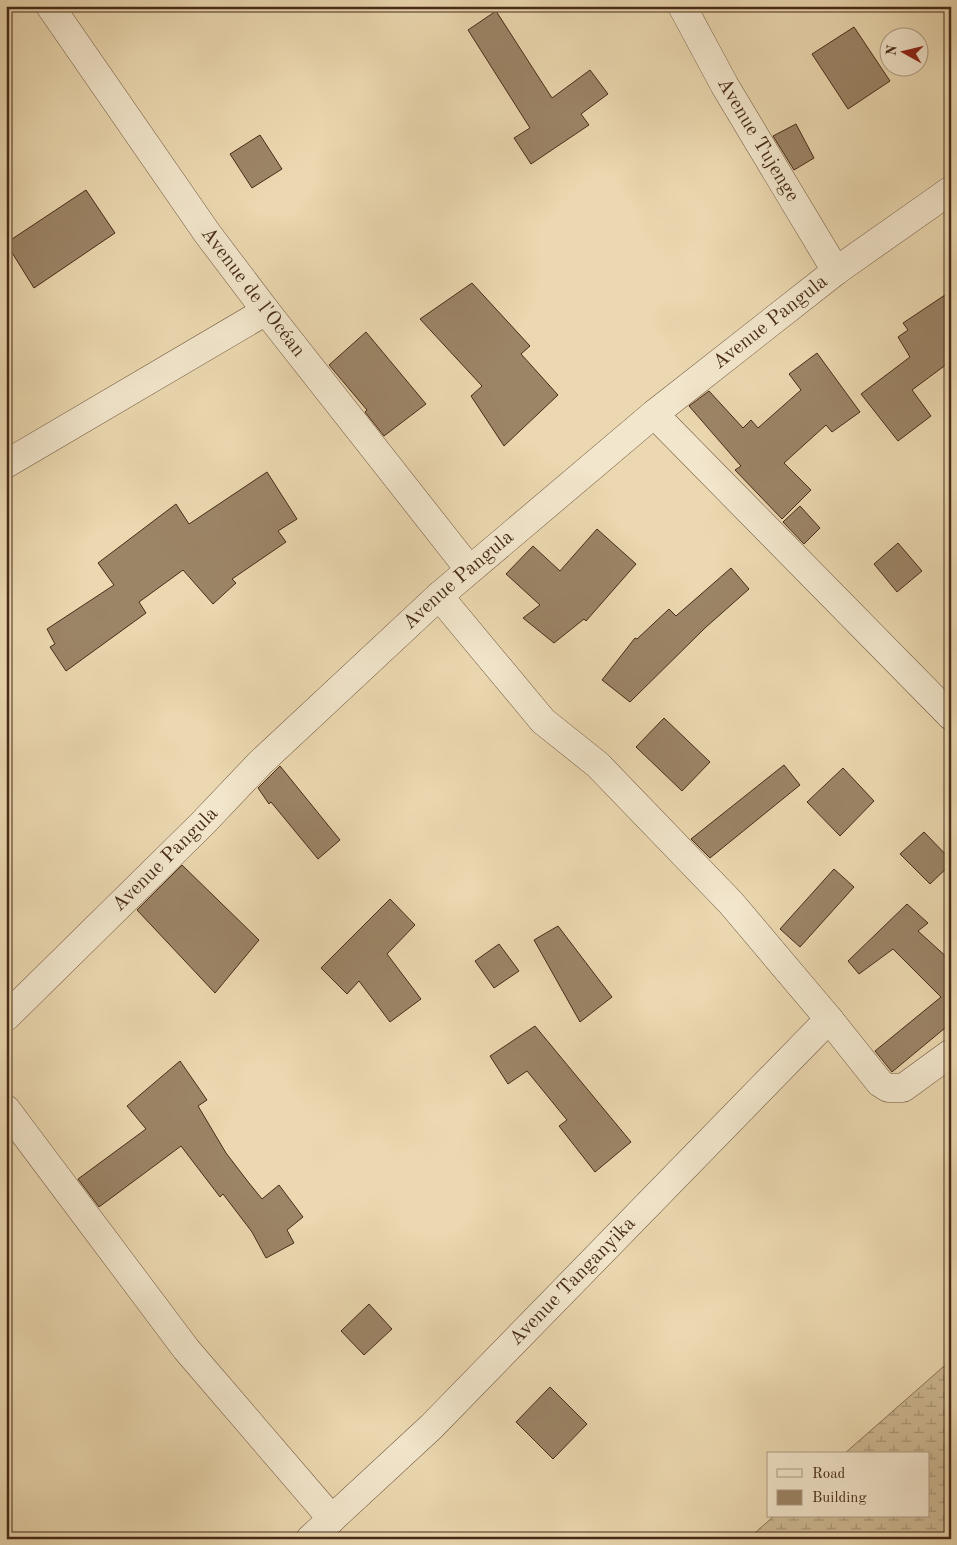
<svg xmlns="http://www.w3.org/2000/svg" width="957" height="1545" viewBox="0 0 957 1545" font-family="'Old Standard TT',serif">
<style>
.wetland{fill:url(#wetland-marsh);stroke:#8b7357}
.building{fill:#9c8567;stroke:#472b18}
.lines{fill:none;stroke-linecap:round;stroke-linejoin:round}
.street-casing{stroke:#70563e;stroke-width:29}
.street{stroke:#f2e6cc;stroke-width:28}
.labels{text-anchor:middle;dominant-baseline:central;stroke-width:4;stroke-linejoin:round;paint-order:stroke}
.street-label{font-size:20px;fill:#472b18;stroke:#f2e6cc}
</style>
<defs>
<pattern id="wetland-marsh" width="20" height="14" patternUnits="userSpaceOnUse" patternTransform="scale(1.25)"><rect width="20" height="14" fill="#cfbb96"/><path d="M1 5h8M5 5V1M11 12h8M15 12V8" fill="none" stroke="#aa9879"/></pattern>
</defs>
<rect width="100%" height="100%" fill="#ebd8b0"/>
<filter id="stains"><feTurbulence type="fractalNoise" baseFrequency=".004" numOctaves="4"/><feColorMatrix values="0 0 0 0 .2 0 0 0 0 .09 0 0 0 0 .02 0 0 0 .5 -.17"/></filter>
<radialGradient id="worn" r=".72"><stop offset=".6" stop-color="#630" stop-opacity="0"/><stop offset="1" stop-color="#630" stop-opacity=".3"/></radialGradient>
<path class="wetland" d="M951,1360v179h-203l26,-23h154v-62h-84z"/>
<g class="building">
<path d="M496,11l56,87 38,-28 18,24 -27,20 8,11 -58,39 -17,-26 16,-10 -62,-98z"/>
<path d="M854,27l36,54 -42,28 -36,-55z"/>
<path d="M796,124l18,34 -20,12 -21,-34z"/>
<path d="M260,135l22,34 -30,19 -22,-34z"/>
<path d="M86,190l29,43 -81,55 -28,-45z"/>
<path d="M472,283l58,63 -9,8 37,41 -54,51 -33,-50 11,-10 -62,-67z"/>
<path d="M951,291v70l-39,29 19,26 -33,25 -37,-47 49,-37 -12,-20 10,-7 -5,-7z"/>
<path d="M366,332l60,72 -42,32 -19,-24 2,-2 -38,-45z"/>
<path d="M817,353l43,59 -28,20 -6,-7 -42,38 27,27 -29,29 -47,-49 6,-4 -52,-60 20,-15 34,37 8,-8 7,8 43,-38 -12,-16z"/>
<path d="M267,472l30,47 -19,12 8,11 -54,37 4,4 -23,21 -30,-34 -44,32 7,11 -80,58 -16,-24 5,-3 -8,-15 67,-44 -16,-22 78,-59 13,20z"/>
<path d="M800,506l20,22 -16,16 -21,-22z"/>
<path d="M597,529l39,35 -50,57 -2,-2 -30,24 -31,-25 17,-13 -34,-31 27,-28 27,25z"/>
<path d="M898,543l24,28 -25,21 -23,-28z"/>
<path d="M731,568l18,21 -44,39 -75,74 -28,-22 33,-42 2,1 32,-30 7,7z"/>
<path d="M664,718l46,44 -28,29 -46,-44z"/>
<path d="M784,765l16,20 -90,73 -19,-19z"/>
<path d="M280,766l60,74 -22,19 -47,-57 -2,2 -11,-16z"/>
<path d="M843,768l31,33 -34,35 -33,-34z"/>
<path d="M924,832l27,28v4l-21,20 -30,-30z"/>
<path d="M182,865l77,75 -44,53 -78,-83z"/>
<path d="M834,869l20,18 -54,60 -20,-18z"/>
<path d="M390,899l25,26 -28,29 34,45 -31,23 -31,-41 -12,13 -26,-26z"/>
<path d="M907,904l21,19 -10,8 33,30v62l-59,49 -17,-21 66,-54 -48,-48 -34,25 -11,-13z"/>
<path d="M558,926l54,71 -32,25 -46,-82z"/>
<path d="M499,944l20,27 -25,17 -19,-27z"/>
<path d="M535,1026l96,116 -36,30 -36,-46 8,-6 -40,-49 -19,13 -18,-28z"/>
<path d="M180,1061l27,39 -9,6 28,47 23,30 13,16 17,-14 24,32 -16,13 7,13 -28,15 -14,-26 -29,-38 -3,3 -39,-51 -82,61 -21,-28 68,-50 -19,-23z"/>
<path d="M369,1304l23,25 -28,26 -23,-24z"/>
<path d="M550,1387l37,37 -34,35 -37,-37z"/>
</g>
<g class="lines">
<defs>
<g id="street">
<path id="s1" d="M50,6l157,227 59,78 203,258"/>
<path id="s2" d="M682,6l43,80 111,185"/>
<path d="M654,414l297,302"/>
<path d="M6,464l260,-153"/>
<path d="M439,596l104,125 55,44 133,138 98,116 51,64 8,5h15l48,-35"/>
<path id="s3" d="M6,1017l197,-194 57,-60 179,-167 215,-182 182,-143 115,-81"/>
<path d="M6,1109l180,240 146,170"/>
<path id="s4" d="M310,1539l121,-112 398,-408"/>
</g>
</defs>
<use href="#street" class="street-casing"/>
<use href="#street" class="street"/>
</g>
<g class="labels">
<g class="street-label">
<text stroke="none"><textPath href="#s2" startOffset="154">Avenue Tujenge</textPath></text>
<text stroke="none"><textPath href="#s1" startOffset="351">Avenue de l'Océan</textPath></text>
<text stroke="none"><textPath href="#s3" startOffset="1034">Avenue Pangula</textPath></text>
<text stroke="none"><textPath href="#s3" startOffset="629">Avenue Pangula</textPath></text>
<text stroke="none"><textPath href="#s3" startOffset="224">Avenue Pangula</textPath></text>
<text stroke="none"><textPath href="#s4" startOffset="368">Avenue Tanganyika</textPath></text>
</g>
</g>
<rect width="957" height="1545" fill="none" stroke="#ebd8b0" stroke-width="25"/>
<rect x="8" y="8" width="942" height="1530" fill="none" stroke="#472b18" stroke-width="2.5"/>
<rect x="12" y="12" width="932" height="1520" fill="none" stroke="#472b18"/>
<rect x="767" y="1452" width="162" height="65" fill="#f2e6cc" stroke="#ae9b84"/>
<rect x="777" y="1469" width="25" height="8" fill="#f2e6cc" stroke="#ae9b84"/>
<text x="812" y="1478" font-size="15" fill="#472b18">Road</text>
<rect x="777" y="1490" width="25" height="15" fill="#9c8567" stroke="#ae9b84"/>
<text x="812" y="1502" font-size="15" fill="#472b18">Building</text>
<g transform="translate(904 52) rotate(278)"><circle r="24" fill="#f2e6cc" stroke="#ae9b84"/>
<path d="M0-4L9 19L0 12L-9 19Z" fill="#8f2418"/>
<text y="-8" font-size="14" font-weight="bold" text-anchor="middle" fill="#472b18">N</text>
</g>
<rect width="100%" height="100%" filter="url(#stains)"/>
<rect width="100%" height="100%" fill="url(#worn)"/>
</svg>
